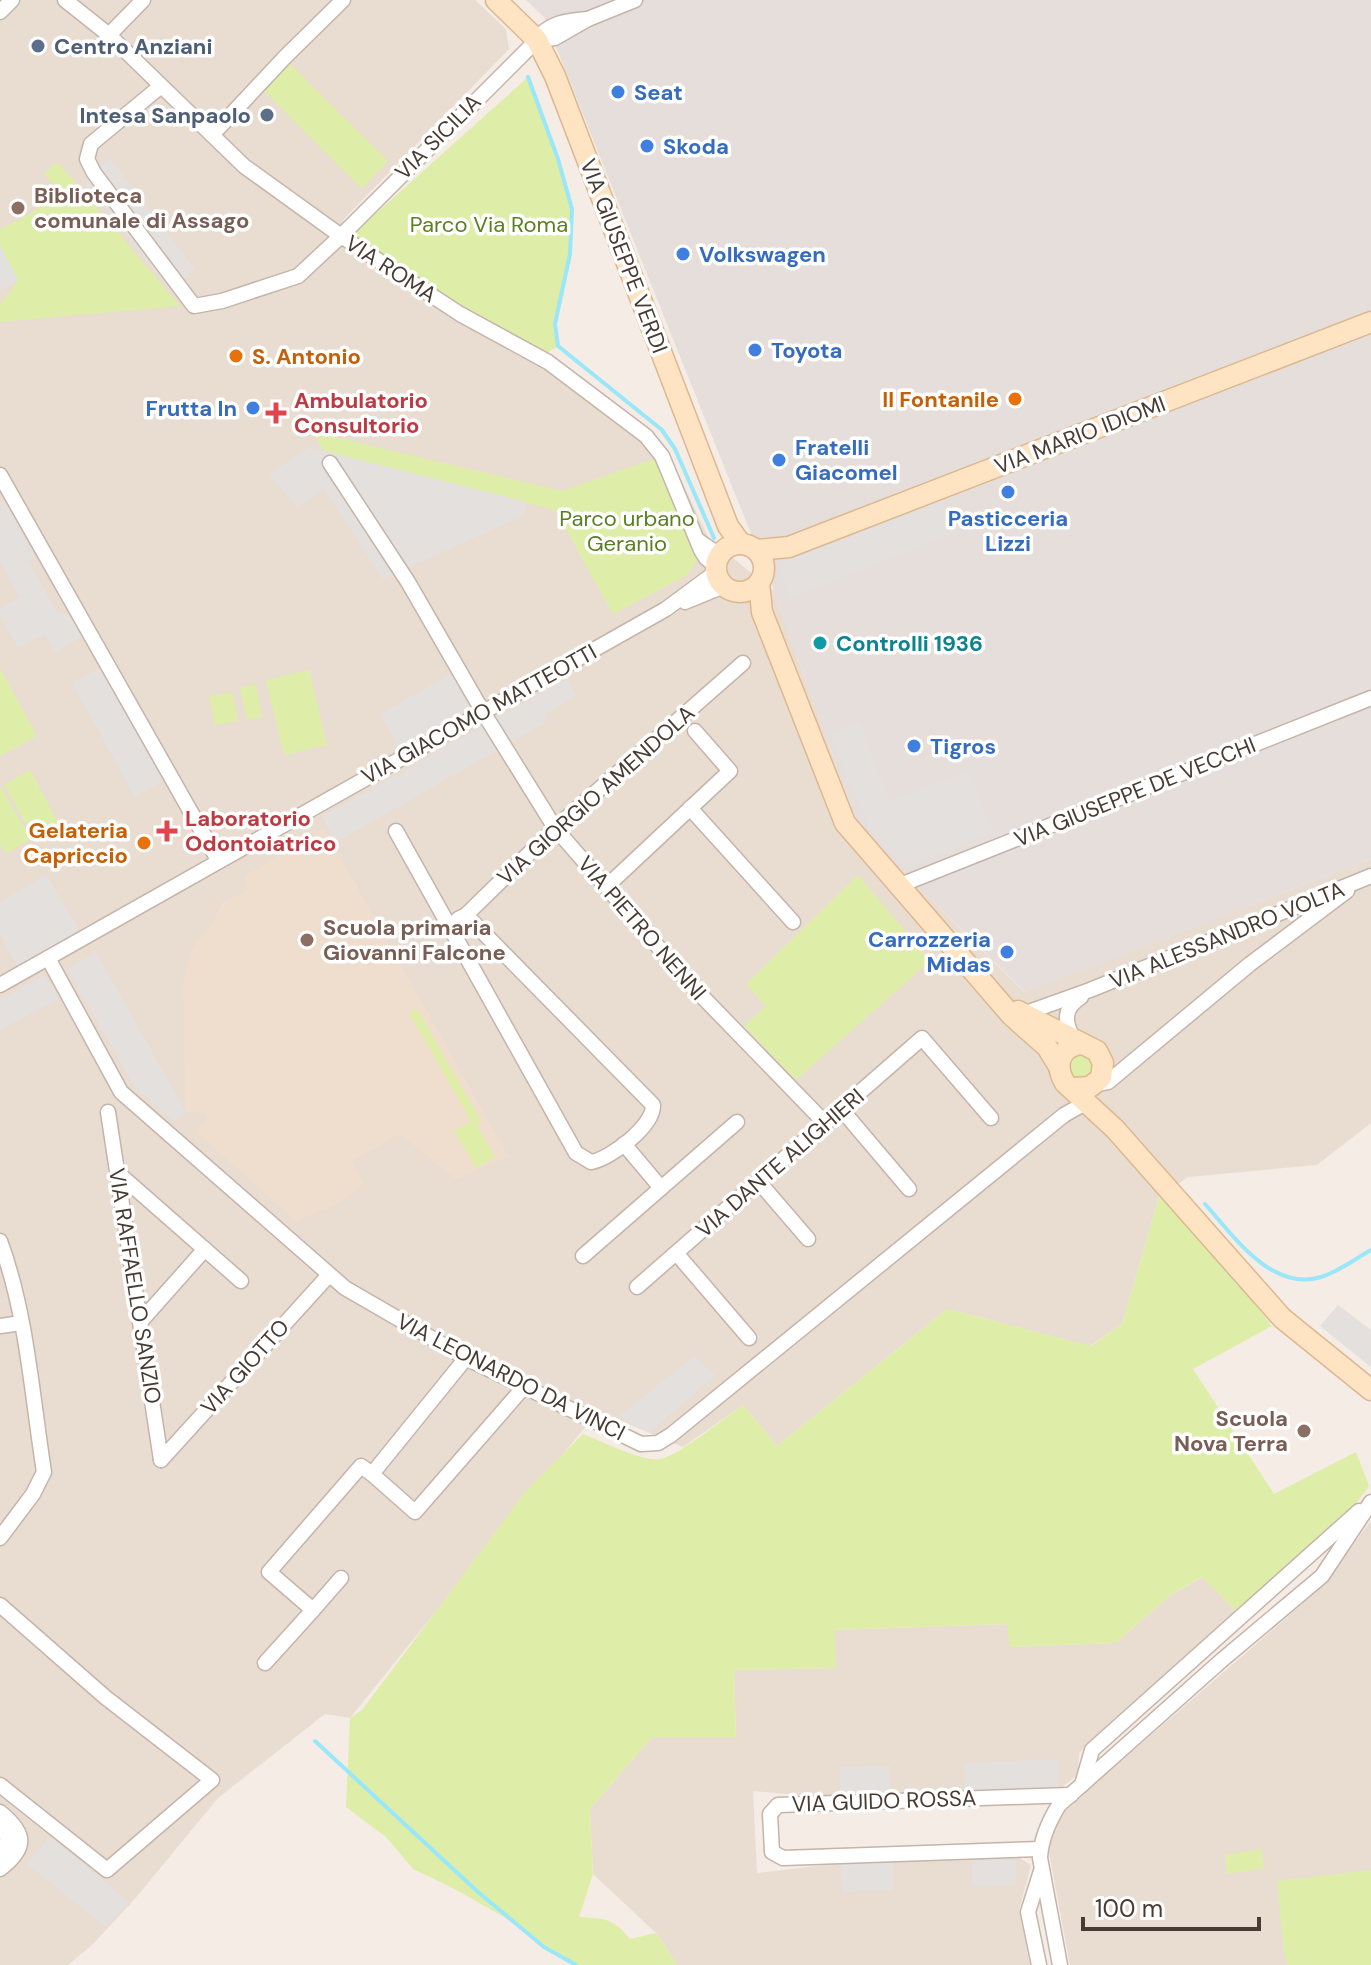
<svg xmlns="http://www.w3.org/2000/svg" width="1371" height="1965" viewBox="0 0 1371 1965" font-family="'DM Sans',sans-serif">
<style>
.residential{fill:#e9ddd2}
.industrial{fill:#e6deda}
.education{fill:#efdecd}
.green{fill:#deeea8}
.parking{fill:#e4e0dd}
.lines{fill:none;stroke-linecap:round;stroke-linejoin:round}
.stream{stroke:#99e7f9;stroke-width:4}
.street-casing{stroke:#c4b4a9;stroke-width:17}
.secondary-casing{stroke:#dcb890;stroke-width:23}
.street{stroke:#fff;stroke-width:14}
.secondary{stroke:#ffe4c4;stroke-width:20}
.service-dot{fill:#5c6f8a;stroke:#fff;stroke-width:3}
.shop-dot{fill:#3f7fe0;stroke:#fff;stroke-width:3}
.education-dot{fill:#8d6e63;stroke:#fff;stroke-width:3}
.food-dot{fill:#e8710a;stroke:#fff;stroke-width:3}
.health-dot{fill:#e0444e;stroke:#fff;stroke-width:3}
.culture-dot{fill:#0f9aa8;stroke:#fff;stroke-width:3}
.labels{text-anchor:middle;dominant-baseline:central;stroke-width:7;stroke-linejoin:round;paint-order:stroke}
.service-label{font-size:22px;font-weight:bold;fill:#4e5e75;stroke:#fff;text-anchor:start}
.shop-label{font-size:22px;font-weight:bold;fill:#366cbe;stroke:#fff;text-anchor:start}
.street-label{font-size:22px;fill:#473b33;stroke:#fff}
.education-label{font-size:22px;font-weight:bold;fill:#785e54;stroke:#fff;text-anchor:start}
.park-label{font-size:22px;fill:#598020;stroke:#fff}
.food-label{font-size:22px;font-weight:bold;fill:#c56008;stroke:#fff;text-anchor:end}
.health-label{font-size:22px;font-weight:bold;fill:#be3a42;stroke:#fff;text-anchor:start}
.culture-label{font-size:22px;font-weight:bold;fill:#0d838f;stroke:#fff;text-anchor:start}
</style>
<rect width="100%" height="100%" fill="#f4ece5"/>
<g class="residential">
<path d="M0,0h475l31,29 3,20 -166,171 22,20 284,190 20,24 40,85 65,52 81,228 46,51 123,122 347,-133v264l-54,42 -129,12 -29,20 -37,127 -32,22 -143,-37 -170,137 -34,-41 -60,42 -85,-36 -248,307 -25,-4 -107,84 -85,103 -41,44 -24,20h-68z"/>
<path d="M1371,1521v444h-301l-22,-118 3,-15 17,-25 248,-215z"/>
<path d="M1203,1577l35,36 -159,140 -1,21 -19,16 -218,9 -88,-8 4,82 84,-10 175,-7 15,9 -12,45 11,55h-353l-21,-32 -63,-59 -3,-65 62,-72h84l-2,-67 101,-2v-38l173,-6 3,23 105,-4 53,-47z"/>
</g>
<path class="industrial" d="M526,0h845v859l-346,133 -124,-122 -46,-51 -81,-228 -230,-574z"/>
<path class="education" d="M324,829l184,327 -52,23 -56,-45 -48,27 11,23 -23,18 -44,19 -100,-90 11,-12 -4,-7h-17l-3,-127 10,-37 22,-29 7,-17 17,-7 9,-6 -3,-13z"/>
<g class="green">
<path d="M288,62l100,99 -26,28 -100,-100z"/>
<path d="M528,77l30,82 14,50 -2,45 -15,70 3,22 -13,8 -78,-44 -114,-76z"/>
<path d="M58,162l122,144 -180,16v-18l18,-23 -18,-35v-17c22,-11 45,-19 54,-43l-10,-13z"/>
<path d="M313,432l249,59 92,-32 43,101 -11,16 -73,38 -58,-104 -229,-55z"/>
<path d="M0,668l37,68 -37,20z"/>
<path d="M309,670l18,75 -43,10 -18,-75z"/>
<path d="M256,684l6,33 -15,3 -7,-32z"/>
<path d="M232,692l6,29 -23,4 -6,-29z"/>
<path d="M30,770l29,54 -25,14 -30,-53z"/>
<path d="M0,786l31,53 -25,15 -6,-10z"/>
<path d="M858,875l72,86 -134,119 -52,-54 22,-20 -20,-22z"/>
<path d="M417,1009l64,112 -5,3 19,33 -19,11 -22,-37 17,-10 -62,-108z"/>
<path d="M1083,1054l10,8 1,9 -5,7h-17l-4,-16 6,-7z"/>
<path d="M1159,1197c44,37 78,85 113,129l-79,43 81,125 82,-42 13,34 -17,23 -114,104 -36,-36 -33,19 -53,47 -106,4 -3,-23 -172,6 1,38 -102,2 2,67h-84l-62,72 3,65 -14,43c25,2 34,0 51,22l26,-6 21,32h-103l-70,-48 -53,-30 -38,-18 -26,-31 -41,-31 4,-89 12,-8 164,-219 57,-57c18,7 59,28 77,25 20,-4 64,-41 83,-54l34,41 170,-137 144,37 31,-22z"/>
<path d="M1261,1849l3,19 -37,6 -2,-19z"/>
<path d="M1371,1870v95h-83l-4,-12 -7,-72z"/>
</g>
<g class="parking">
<path d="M110,158l85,111 -26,20 -86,-108z"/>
<path d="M0,245l18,36 -18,9z"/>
<path d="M309,447l218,55 -4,14 -140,63 -59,-90 -27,18 -28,-33z"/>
<path d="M940,496l15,37 -165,66 -11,-26 12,-19z"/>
<path d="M4,501l31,56 -7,4 29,51 14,3 13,21 -30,16 -9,-18 -27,14 -18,-33v-7l20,-11 -20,-36v-58z"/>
<path d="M107,664l65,112 -37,21 -63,-114z"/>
<path d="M451,674l20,35 -72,40 -19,-35z"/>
<path d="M568,678l8,18 -28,17 -3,10 -209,119 -14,-25z"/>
<path d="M859,722l31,78 79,-30 25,63 -90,35 -36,-41 -38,-93z"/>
<path d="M46,875l34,55 -63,36 -17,-31v-33z"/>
<path d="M96,952l90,160 -11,10 -40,-34 -67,-119z"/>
<path d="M44,975l15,24 -59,31v-30z"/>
<path d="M1338,1305l33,25v37l-51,-41z"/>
<path d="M694,1356l22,19 -67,58 -30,-17z"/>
<path d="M1058,1759l1,31 -94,3 -1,-30z"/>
<path d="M890,1765l1,32 -50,2 -1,-32z"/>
<path d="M51,1837l78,65 -24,25 -79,-64z"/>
<path d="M1016,1856v29l-44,1v-29z"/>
<path d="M893,1861v29l-51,2 -1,-29z"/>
</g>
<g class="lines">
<g class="stream">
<path d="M528,77l30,82 14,50 -2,45 -15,70 3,22 104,84 13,19 39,89"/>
<path d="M1205,1204c28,31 66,88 116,73 17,-5 34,-18 50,-27"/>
<path d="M315,1741l163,151 66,55 32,18"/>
</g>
<defs>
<g id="street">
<path d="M65,0l44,35 135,131 97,70 119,78 88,48 98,74 16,20 39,94 5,8 10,8"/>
<path d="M0,12l12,-12"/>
<path d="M109,35l34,-35"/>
<path d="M537,40l18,-2 33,-19 47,-19"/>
<path d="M161,86l-70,58 -4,15 7,14 100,133 28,-5 76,-25 43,-40 196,-196c11,-18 31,-19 51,-21"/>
<path d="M212,135l73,-78 58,-57"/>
<path d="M330,463l78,119 75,130 72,116 138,159 133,137"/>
<path d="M0,475l218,385"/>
<path d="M699,541l13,9 9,2"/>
<path d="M685,602l39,-16"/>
<path d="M690,808l103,114"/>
<path d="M396,831l180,322 15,9c19,-3 63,-36 62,-57l-187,-190"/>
<path d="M898,886l473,-188"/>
<path d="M606,887l124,-116 -35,-40"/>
<path d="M458,919l8,-4 89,-87 188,-165"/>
<path d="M48,958l73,134 224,196 121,70 175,86 17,-1 13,-8 393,-320 21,-12 2,-6"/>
<path d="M0,985l666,-376 50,-37"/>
<path d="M1023,1014l67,-24 281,-114"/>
<path d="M1074,1040c-10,-19 -11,-31 7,-43"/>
<path d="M1096,1084l12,-2 142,-118 97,-73"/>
<path d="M842,1110l67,79"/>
<path d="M108,1112l53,348"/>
<path d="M624,1144l37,44"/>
<path d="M119,1174l122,107"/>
<path d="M759,1182l49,57"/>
<path d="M0,1241c27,73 32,155 44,231l-11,22 -33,44"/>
<path d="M677,1254l72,84"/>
<path d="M583,1256l154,-134"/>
<path d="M637,1287l285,-249 69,80"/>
<path d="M141,1321l64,-72"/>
<path d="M0,1326l21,-3"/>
<path d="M161,1460l168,-185"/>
<path d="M372,1474l43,38 109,-125"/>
<path d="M341,1578l-28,32 -44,-38 92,-106 11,8 94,-116"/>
<path d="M0,1605l105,92 107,83 -105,90 -107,-85"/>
<path d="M265,1663l48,-53"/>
<path d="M1082,1785l10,-35 267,-239"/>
<path d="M0,1812c27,22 27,36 0,57"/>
<path d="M1040,1849l-257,9 -11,-6 -2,-38 8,-9 293,-10"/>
<path d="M0,1854l8,-14 -8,-23"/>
<path d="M1039,1965l-11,-53 13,-41"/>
<path d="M1060,1965l-20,-107c1,-19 9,-37 19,-53l163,-145 100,-84 49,-74"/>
</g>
<g id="secondary">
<path d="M496,0l41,40 18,36 173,450 13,18"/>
<circle cx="740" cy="568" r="24"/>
<path d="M757,550l32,-3 582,-225"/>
<path d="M759,583l3,29 83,211 167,193 35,31 11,18"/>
<path d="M1018,1011l79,40 6,12 -2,15 -11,9 -17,1"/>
<path d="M1082,1044c-22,2 -28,21 -17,39l50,46 167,189 89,72"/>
</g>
</defs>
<use href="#street" class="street-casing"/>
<use href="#secondary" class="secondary-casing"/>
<use href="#street" class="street"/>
<use href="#secondary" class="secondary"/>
</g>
<g class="service-dot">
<circle cx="38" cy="46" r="8"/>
<circle cx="267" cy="115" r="8"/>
</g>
<g class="shop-dot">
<circle cx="618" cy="92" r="8"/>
<circle cx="647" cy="146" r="8"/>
<circle cx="683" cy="254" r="8"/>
<circle cx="755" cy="350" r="8"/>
<circle cx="253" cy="408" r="8"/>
<circle cx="779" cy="460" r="8"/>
<circle cx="1008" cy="492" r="8"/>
<circle cx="914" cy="746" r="8"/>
<circle cx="1007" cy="952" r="8"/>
</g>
<g class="education-dot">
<circle cx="18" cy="208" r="8"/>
<circle cx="307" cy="940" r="8"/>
<circle cx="1304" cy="1431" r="8"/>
</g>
<g class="food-dot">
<circle cx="236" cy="356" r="8"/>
<circle cx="1015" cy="399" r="8"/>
<circle cx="144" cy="843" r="8"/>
</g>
<g class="health-dot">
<path d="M272 401h8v8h8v8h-8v8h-8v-8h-8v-8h8z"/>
<path d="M163 819h8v8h8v8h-8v8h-8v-8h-8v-8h8z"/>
</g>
<circle class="culture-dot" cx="820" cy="643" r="8"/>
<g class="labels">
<g class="service-label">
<text x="54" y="46">Centro Anziani</text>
<text x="251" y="115" text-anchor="end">Intesa Sanpaolo</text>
</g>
<g class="shop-label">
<text x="634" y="92">Seat</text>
<text x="663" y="146">Skoda</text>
<text x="699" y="254">Volkswagen</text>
<text x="771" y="350">Toyota</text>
<text x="237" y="408" text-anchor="end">Frutta In</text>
<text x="795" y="447">Fratelli<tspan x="795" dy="25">Giacomel</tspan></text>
<text x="1008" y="518" text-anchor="middle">Pasticceria<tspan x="1008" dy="25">Lizzi</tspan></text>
<text x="930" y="746">Tigros</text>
<text x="991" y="939" text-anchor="end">Carrozzeria<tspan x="991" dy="25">Midas</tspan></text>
</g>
<g class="street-label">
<text transform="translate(438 137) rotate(-45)">VIA SICILIA</text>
<text transform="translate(624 256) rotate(69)">VIA GIUSEPPE VERDI</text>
<text transform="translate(391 269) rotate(33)">VIA ROMA</text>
<text transform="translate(1080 435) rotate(-21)">VIA MARIO IDIOMI</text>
<text transform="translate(479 714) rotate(-29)">VIA GIACOMO MATTEOTTI</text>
<text transform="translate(1135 792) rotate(-22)">VIA GIUSEPPE DE VECCHI</text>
<text transform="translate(596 795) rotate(-42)">VIA GIORGIO AMENDOLA</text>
<text transform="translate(642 928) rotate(49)">VIA PIETRO NENNI</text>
<text transform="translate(1227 935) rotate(-22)">VIA ALESSANDRO VOLTA</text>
<text transform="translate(780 1163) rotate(-41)">VIA DANTE ALIGHIERI</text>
<text transform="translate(135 1286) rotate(81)">VIA RAFFAELLO SANZIO</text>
<text transform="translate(245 1367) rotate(-48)">VIA GIOTTO</text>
<text transform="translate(511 1377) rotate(27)">VIA LEONARDO DA VINCI</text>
<text transform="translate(884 1801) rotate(-2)">VIA GUIDO ROSSA</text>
</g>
<g class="education-label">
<text x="34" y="195">Biblioteca<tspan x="34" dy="25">comunale di Assago</tspan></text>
<text x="323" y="927">Scuola primaria<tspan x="323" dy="25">Giovanni Falcone</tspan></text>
<text x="1288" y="1418" text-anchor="end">Scuola<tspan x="1288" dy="25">Nova Terra</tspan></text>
</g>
<g class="park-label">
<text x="489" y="224">Parco Via Roma</text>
<text x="627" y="518">Parco urbano<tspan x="627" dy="25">Geranio</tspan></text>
</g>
<g class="food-label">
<text x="252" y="356" text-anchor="start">S. Antonio</text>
<text x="999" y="399">Il Fontanile</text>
<text x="128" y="830">Gelateria<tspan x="128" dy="25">Capriccio</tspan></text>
</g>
<g class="health-label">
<text x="294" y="400">Ambulatorio<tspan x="294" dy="25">Consultorio</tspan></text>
<text x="185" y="818">Laboratorio<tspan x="185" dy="25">Odontoiatrico</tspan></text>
</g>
<g class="culture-label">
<text x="836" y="643">Controlli 1936</text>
</g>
</g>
<path d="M1083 1917v12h176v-12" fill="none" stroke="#473b33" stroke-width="4"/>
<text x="1095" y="1917" font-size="24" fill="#473b33" stroke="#ffffff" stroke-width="6" paint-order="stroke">100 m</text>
</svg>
